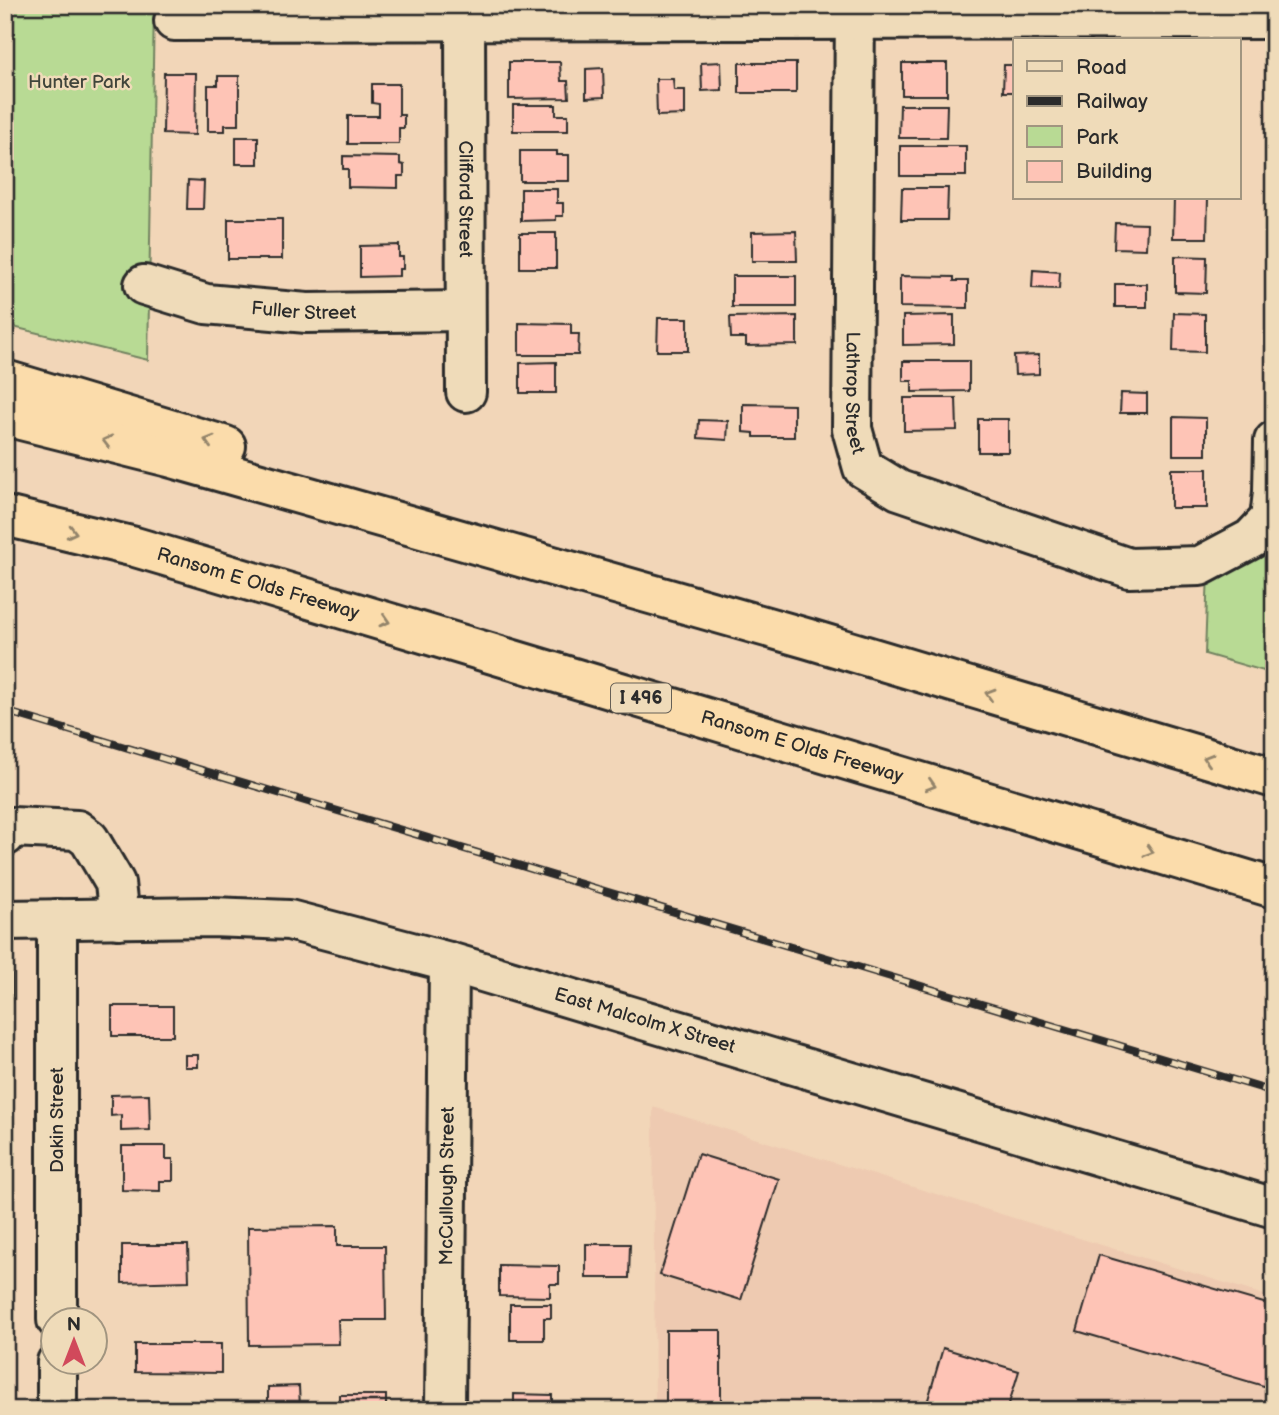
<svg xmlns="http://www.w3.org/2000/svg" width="1279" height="1415" viewBox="0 0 1279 1415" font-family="'Balsamiq Sans',sans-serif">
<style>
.built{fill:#eecab1}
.green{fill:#b8da94;stroke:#728260;stroke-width:2}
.building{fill:#fec4b6;stroke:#2b2b2b;stroke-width:2}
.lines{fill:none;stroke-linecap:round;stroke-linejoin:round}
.minor-casing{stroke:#2b2b2b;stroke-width:44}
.highway-casing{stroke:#2b2b2b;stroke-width:44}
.minor{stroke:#efdbb9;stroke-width:38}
.highway{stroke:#fbdcab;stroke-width:38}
.rail-casing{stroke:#2b2b2b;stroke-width:8}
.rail{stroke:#efdbb9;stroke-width:5;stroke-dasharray:16;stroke-linecap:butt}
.oneway{stroke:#93846b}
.labels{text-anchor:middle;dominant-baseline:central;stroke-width:5;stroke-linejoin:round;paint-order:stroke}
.shield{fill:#efdbb9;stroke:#666056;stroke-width:2}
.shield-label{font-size:18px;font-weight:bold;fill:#2b2b2b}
.park-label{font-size:19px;fill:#40453b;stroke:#efdbb9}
.street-label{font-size:19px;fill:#2b2b2b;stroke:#efdbb9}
</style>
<rect width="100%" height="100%" fill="#f2d6b8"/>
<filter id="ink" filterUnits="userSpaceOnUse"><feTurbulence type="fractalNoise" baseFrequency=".0143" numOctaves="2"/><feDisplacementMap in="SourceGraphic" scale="14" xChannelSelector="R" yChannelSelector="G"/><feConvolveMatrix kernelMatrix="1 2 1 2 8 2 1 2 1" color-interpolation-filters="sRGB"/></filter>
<g filter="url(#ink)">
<path class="built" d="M653,1107l621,191v112h-619z"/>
<g class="green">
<path d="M5,5h149l-6,355 -143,-35z"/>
<path d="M1274,499v175l-69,-20 4,-110z"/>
</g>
<g class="building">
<path d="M509,62h51l1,19h7l1,17 -60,1z"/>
<path d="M721,62l1,28 -20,1 -1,-28z"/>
<rect x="739" y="63" width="57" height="30"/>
<rect x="902" y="63" width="45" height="32"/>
<path d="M1004,65h11v27h-12z"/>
<path d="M603,68l1,29 -18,1v-29z"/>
<path d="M164,73h32l-1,62 -32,-1z"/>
<path d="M218,76h21v49h-14v6h-17v-46h10z"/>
<path d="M656,79h17l1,11h11v25l-28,1z"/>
<path d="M372,84h27v31h5v13h-5v16h-51v-28h31v-12l-7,-1z"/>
<path d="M513,105h43v10h12v16h-55z"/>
<path d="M900,105h47l-1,33h-47z"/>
<rect x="236" y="137" width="22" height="27"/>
<rect x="900" y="146" width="66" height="30"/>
<path d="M520,151h37v4h12v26h-49z"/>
<path d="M343,156l57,1v7l4,1v11h-6v12l-50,-1v-18h-5z"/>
<path d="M188,180l16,1 -1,28h-16z"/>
<path d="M902,188h46l-1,32h-46z"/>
<path d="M521,189h36v14h6v13h-7v4l-35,1z"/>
<path d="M1174,198h34l-1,40h-34z"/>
<rect x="228" y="219" width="54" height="40"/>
<path d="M1115,223l32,1 -1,25 -32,-1z"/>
<path d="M796,231l1,30h-45v-29z"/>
<rect x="520" y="233" width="36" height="35"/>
<path d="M399,245v12h4v12h-4v7l-39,1v-31z"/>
<path d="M1175,256l32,1 -1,36 -31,-1z"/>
<path d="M1033,270l27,2 -1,17 -27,-1z"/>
<rect x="732" y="276" width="64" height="31"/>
<path d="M900,276l54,1v4h14v27l-68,-1z"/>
<rect x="1115" y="284" width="32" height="23"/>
<path d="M1174,313l31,1v38l-32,-1z"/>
<path d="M954,315v29l-51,1v-29z"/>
<path d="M797,316v29l-51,1v-8h-15l-1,-21z"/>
<path d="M658,318h30v33h-31z"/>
<path d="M519,323l52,1v10h8l-1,21h-59z"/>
<path d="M1039,355v19l-24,1 -1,-19z"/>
<path d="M903,361h66v30l-57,1v-11h-9z"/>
<path d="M556,362v31h-36v-30z"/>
<path d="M1121,393l26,1v19h-27z"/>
<path d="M904,398h52l1,32 -53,1z"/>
<path d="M743,404l51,1v32h-40v-4l-11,-1z"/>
<path d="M1173,417l33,1v37h-33z"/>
<rect x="978" y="419" width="30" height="33"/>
<path d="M699,420l29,1 -1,19 -29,-2z"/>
<rect x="1171" y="469" width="36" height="39"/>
<rect x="5" y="967" width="7" height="36"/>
<rect x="112" y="1006" width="61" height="30"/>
<rect x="185" y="1055" width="13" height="12"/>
<path d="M149,1094l1,36 -29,1v-16l-10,1v-21z"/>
<path d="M122,1146h44v13h7v22h-13v10l-38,-1z"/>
<path d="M698,1154l81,25 -38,121 -81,-25z"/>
<path d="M337,1226v20h48l1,74h-48l1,24 -90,1 -1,-118z"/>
<path d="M586,1244h44l-1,34h-43z"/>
<path d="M122,1245h66l1,36 -67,2z"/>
<path d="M1099,1255l175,51v83l-197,-58z"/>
<path d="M499,1265l60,1v18h-9v13l-51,-1z"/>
<path d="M510,1304h41v14h-7v22h-34z"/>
<rect x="666" y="1330" width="55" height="80"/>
<path d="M135,1344h86v29l-86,-1z"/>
<path d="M943,1348l76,23 -12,39h-82z"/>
<path d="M299,1386l1,22 -32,2v-23z"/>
<path d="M514,1394l38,1v13h15v2h-53z"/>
<rect x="340" y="1395" width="46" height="15"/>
</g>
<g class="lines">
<defs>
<g id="minor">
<path id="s1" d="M465,5l1,387"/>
<path id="s2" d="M855,5l-3,424 11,39 36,22 230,78 71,-2 51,-27 19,-20 3,-27 1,-51"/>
<path d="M174,21l1100,-2"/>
<path id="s3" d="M144,285l62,19 101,9 158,-2"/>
<path d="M5,836l7,-9 65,3 12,9 26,44 4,36"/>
<path id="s4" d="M5,920l206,-3 78,3 160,42 825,246"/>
<path d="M57,1320v-401"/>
<path d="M57,1410v-48"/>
<path id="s5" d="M445,1410l4,-448"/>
</g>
<g id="highway">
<path d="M5,380l221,66"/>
<path d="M5,416l164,41 640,182 465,139"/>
<path id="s6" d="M5,516l130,31 68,20 1071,321"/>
</g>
</defs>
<use href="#minor" class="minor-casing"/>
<use href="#highway" class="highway-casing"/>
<use href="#minor" class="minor"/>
<use href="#highway" class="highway"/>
<defs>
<path id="rail" d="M5,711l1269,381"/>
</defs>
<use href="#rail" class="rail-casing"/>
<use href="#rail" class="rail"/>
</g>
<defs><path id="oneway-chevron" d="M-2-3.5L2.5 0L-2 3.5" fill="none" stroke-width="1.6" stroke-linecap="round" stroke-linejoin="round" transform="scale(1.75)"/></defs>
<g class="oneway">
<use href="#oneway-chevron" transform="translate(107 441) rotate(-166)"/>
<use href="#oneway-chevron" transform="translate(209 441) rotate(-163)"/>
<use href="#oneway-chevron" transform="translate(72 532) rotate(14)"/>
<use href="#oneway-chevron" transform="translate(385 621) rotate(17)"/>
<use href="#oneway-chevron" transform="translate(990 694) rotate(-163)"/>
<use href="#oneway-chevron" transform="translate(1208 759) rotate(-163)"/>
<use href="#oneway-chevron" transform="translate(931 785) rotate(17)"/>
<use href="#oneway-chevron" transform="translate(1149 851) rotate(17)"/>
</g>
</g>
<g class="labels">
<rect class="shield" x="611" y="683.5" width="60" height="29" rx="5"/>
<g class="shield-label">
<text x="641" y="698">I 496</text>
</g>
<g class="park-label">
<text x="79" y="82">Hunter Park</text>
</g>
<g class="street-label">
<text stroke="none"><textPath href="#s1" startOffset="194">Clifford Street</textPath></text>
<text stroke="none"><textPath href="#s3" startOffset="163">Fuller Street</textPath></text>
<text stroke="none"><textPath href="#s2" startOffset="388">Lathrop Street</textPath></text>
<text stroke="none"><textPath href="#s6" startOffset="262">Ransom E Olds Freeway</textPath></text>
<text stroke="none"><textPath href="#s6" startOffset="830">Ransom E Olds Freeway</textPath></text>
<text stroke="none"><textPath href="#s4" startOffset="654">East Malcolm X Street</textPath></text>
<text transform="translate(57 1120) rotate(-90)">Dakin Street</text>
<text stroke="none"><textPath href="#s5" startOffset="224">McCullough Street</textPath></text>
</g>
</g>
<rect width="1279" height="1415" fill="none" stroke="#efdbb9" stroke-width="28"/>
<rect x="14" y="14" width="1251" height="1387" fill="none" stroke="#2b2b2b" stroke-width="2.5" filter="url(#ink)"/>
<rect x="1013" y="38" width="228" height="161" fill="#efdbb9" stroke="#a19580" stroke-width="2"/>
<rect x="1027" y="61" width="35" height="10" fill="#efdbb9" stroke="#a19580" stroke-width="2"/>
<text x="1076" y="74" font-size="21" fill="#2b2b2b">Road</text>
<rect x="1027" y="96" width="35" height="10" fill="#2b2b2b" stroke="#a19580" stroke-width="2"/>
<text x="1076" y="108" font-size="21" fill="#2b2b2b">Railway</text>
<rect x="1027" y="126" width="35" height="21" fill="#b8da94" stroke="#a19580" stroke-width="2"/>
<text x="1076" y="144" font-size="21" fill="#2b2b2b">Park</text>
<rect x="1027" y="161" width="35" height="21" fill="#fec4b6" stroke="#a19580" stroke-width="2"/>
<text x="1076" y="178" font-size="21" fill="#2b2b2b">Building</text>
<g transform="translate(74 1341)"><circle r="33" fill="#efdbb9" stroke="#a19580" stroke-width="2"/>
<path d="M0-5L12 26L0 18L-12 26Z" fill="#d1495b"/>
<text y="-10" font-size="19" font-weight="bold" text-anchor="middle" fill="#2b2b2b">N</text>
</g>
</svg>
